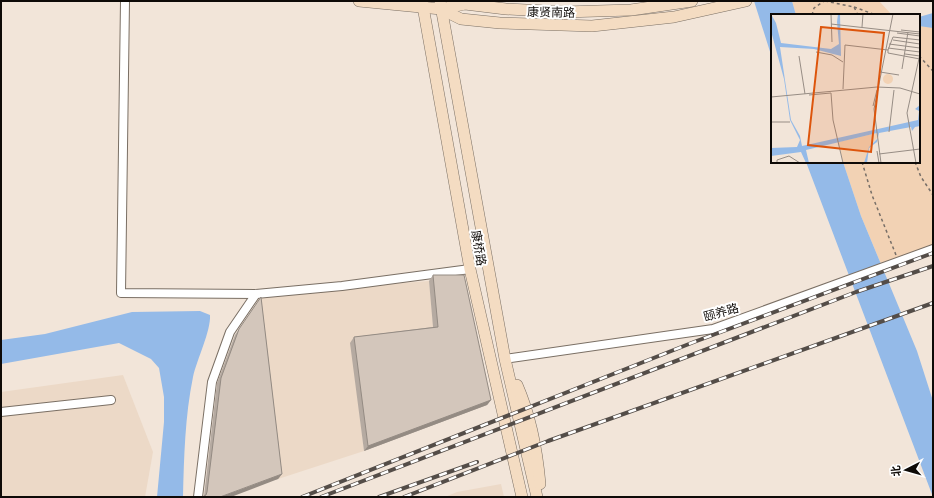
<svg xmlns="http://www.w3.org/2000/svg" width="934" height="498" viewBox="0 0 934 498" font-family="Manrope,'Noto Sans SC',sans-serif">
<style>
.built{fill:#ecd9c7}
.green{fill:#f2d2b4}
.water{fill:#94bae8}
.lines{fill:none;stroke-linecap:round;stroke-linejoin:round}
.street-casing{stroke:#7a6f64;stroke-width:10}
.secondary-casing{stroke:#7a6f64;stroke-width:12}
.path{stroke:#776f68;stroke-width:1.5;stroke-dasharray:3 3;stroke-linecap:butt}
.street{stroke:#fff;stroke-width:8}
.secondary{stroke:#f4dcc2;stroke-width:11}
.rail-casing{stroke:#544d48;stroke-width:4}
.rail{stroke:#fff;stroke-width:2.5;stroke-dasharray:8;stroke-linecap:butt}
.wall{fill:#b5aaa1}
.shaded-wall{fill:#948b83}
.building{fill:#d3c6bb;stroke:#948b83}
.labels{text-anchor:middle;dominant-baseline:central;stroke-width:4;stroke-linejoin:round;paint-order:stroke}
.street-label{font-size:12px;fill:#0e0a07;stroke:#fff}
.inset-road{fill:none;stroke:#978d85;stroke-width:1}
.view{fill:#dd550c;fill-opacity:0.15;stroke:#dd550c;stroke-width:2}
.inset-edge{fill:none;stroke:#0e0a07;stroke-width:2}
</style>
<rect width="100%" height="100%" fill="#f2e5d9"/>
<g class="built">
<path d="M429,281l5,51 -83,11 13,108 -86,28 -22,-185z"/>
<path d="M123,375l30,77 -8,45h-144v-105z"/>
<path d="M501,484l3,13h-59l12,-5z"/>
</g>
<g class="green">
<path d="M792,1h87l13,14h-96z"/>
<path d="M919,20l14,1v225l-52,18 -20,-48 -18,-54h76z"/>
</g>
<g class="water">
<path d="M754,1h38l4,14h-24v43z"/>
<path d="M933,13v15l-14,-2v-9z"/>
<path d="M806,162h37l18,54 56,135 16,50v96z"/>
<path d="M200,311l10,4c1,16 -13,44 -17,62 -8,39 -9,80 -10,120h-26l7,-75v-25l-5,-29 -8,-9 -32,-16 -118,21v-24l44,-6 87,-22z"/>
</g>
<g class="lines">
<defs>
<g id="street">
<path d="M125,1l-4,292 135,1 86,-8 128,-17"/>
<path d="M505,359l208,-30 220,-80"/>
<path d="M1,412l110,-12"/>
<path d="M198,497l14,-115 18,-50 26,-38"/>
</g>
<g id="secondary">
<path d="M359,1l82,8 24,-5 41,5 58,3 67,-2 61,-9"/>
<path d="M422,1l48,268 52,228"/>
<path d="M440,1l65,358 32,138"/>
<path d="M441,9l20,10 39,4 92,3 82,-9 72,-16"/>
<path d="M517,385c14,32 20,65 23,99"/>
</g>
</defs>
<use href="#street" class="street-casing"/>
<use href="#secondary" class="secondary-casing"/>
<g class="path">
<path d="M825,1l29,6 4,8"/>
<path d="M854,7l22,8"/>
<path d="M812,15l2,-7 10,-7"/>
<path d="M919,56l14,15"/>
<path d="M862,162l10,33 24,60"/>
<path d="M915,162l6,15 12,18"/>
</g>
<use href="#street" class="street"/>
<use href="#secondary" class="secondary"/>
<defs>
<g id="rail">
<path d="M302,497l392,-155 239,-89"/>
<path d="M321,497l535,-205 77,-26"/>
<path d="M379,497l98,-35"/>
<path d="M404,497l144,-56 385,-138"/>
</g>
</defs>
<use href="#rail" class="rail-casing"/>
<use href="#rail" class="rail"/>
</g>
<g class="wall">
<path d="M433,275l58,125 -4,5 -123,46 -14,-108 4,-6 79,-10 -4,-46z"/>
<path d="M261,297l21,177 -4,5 -74,17 13,-113 18,-48z"/>
</g>
<g class="shaded-wall">
<path d="M491,400l-4,5 -123,46 4,-5z"/>
<path d="M282,474l-4,5 -47,18h-11z"/>
</g>
<g class="building">
<path d="M433,275h31l27,125 -123,46 -14,-109 84,-10z"/>
<path d="M261,297l21,177 -62,23h-18l4,-2 1,-3 14,-114 18,-49z"/>
</g>
<g class="labels">
<g class="street-label">
<text transform="translate(551 12) rotate(1)">康贤南路</text>
<text transform="translate(479 248) rotate(80)">康桥路</text>
<text transform="translate(721 312) rotate(-16)">颐养路</text>
</g>
</g>
<g transform="translate(771 14)">
<rect width="149" height="149" fill="#f2e5d9"/>
<path d="M112 65a5 5 0 1 1 10 0a5 5 0 1 1-10 0ZM106,119l1,4 -9,10 -3,16h-23l-5,-21z" fill="#f2d2b4"/>
<path d="M0,0l5,9 5,20 50,6 8,-5 -2,-22 1,-8h2l1,42 -27,-7 -34,-2 11,73 9,16 2,10 116,-26 1,-9 -4,-2 5,-4v21l-5,1 -3,4 -1,-4 -32,6 -2,9 -8,6 -2,15h-3l5,-16 9,-9 -1,-5 -71,17 3,13h-3l-5,-11 -30,4v-8l26,-1 3,-7 -10,-20 -6,-41 -13,-48z" fill="#94bae8"/>
<path class="inset-road" d="M60,0l1,28M60,10l89,10M91,13l1,-13M130,16l19,2M126,19l23,3M122,26l27,4M118,30l31,4M117,34l32,4M117,36l5,-13 27,3M45,38l16,3 11,7M134,40l15,2M28,42l6,38M131,55l6,-37M109,58l19,3M72,75l2,-44 43,5v3l32,6M60,79l2,27 10,43M38,81l22,-2M0,83l106,-10 23,1 20,6M102,92l4,-16M0,108h19M118,118l5,-42M106,137l2,12M108,140l41,-5M6,149v-3l12,-4 11,7M110,149l-7,-54 19,-95M145,149l-9,-50 13,-59"/>
<path class="view" d="M50,13l63,6 -13,119 -63,-7z"/>
<rect width="149" height="149" class="inset-edge"/>
</g>
<rect width="934" height="498" fill="none" stroke="#0e0a07" stroke-width="4"/>
<g transform="translate(906 470) rotate(264)" stroke="#ffffff" stroke-width="3" paint-order="stroke">
<path d="M0-3L7 15L0 10L-7 15Z" fill="#0e0a07"/>
<text y="-6" font-size="11" font-weight="bold" text-anchor="middle" fill="#0e0a07">北</text>
</g>
</svg>
